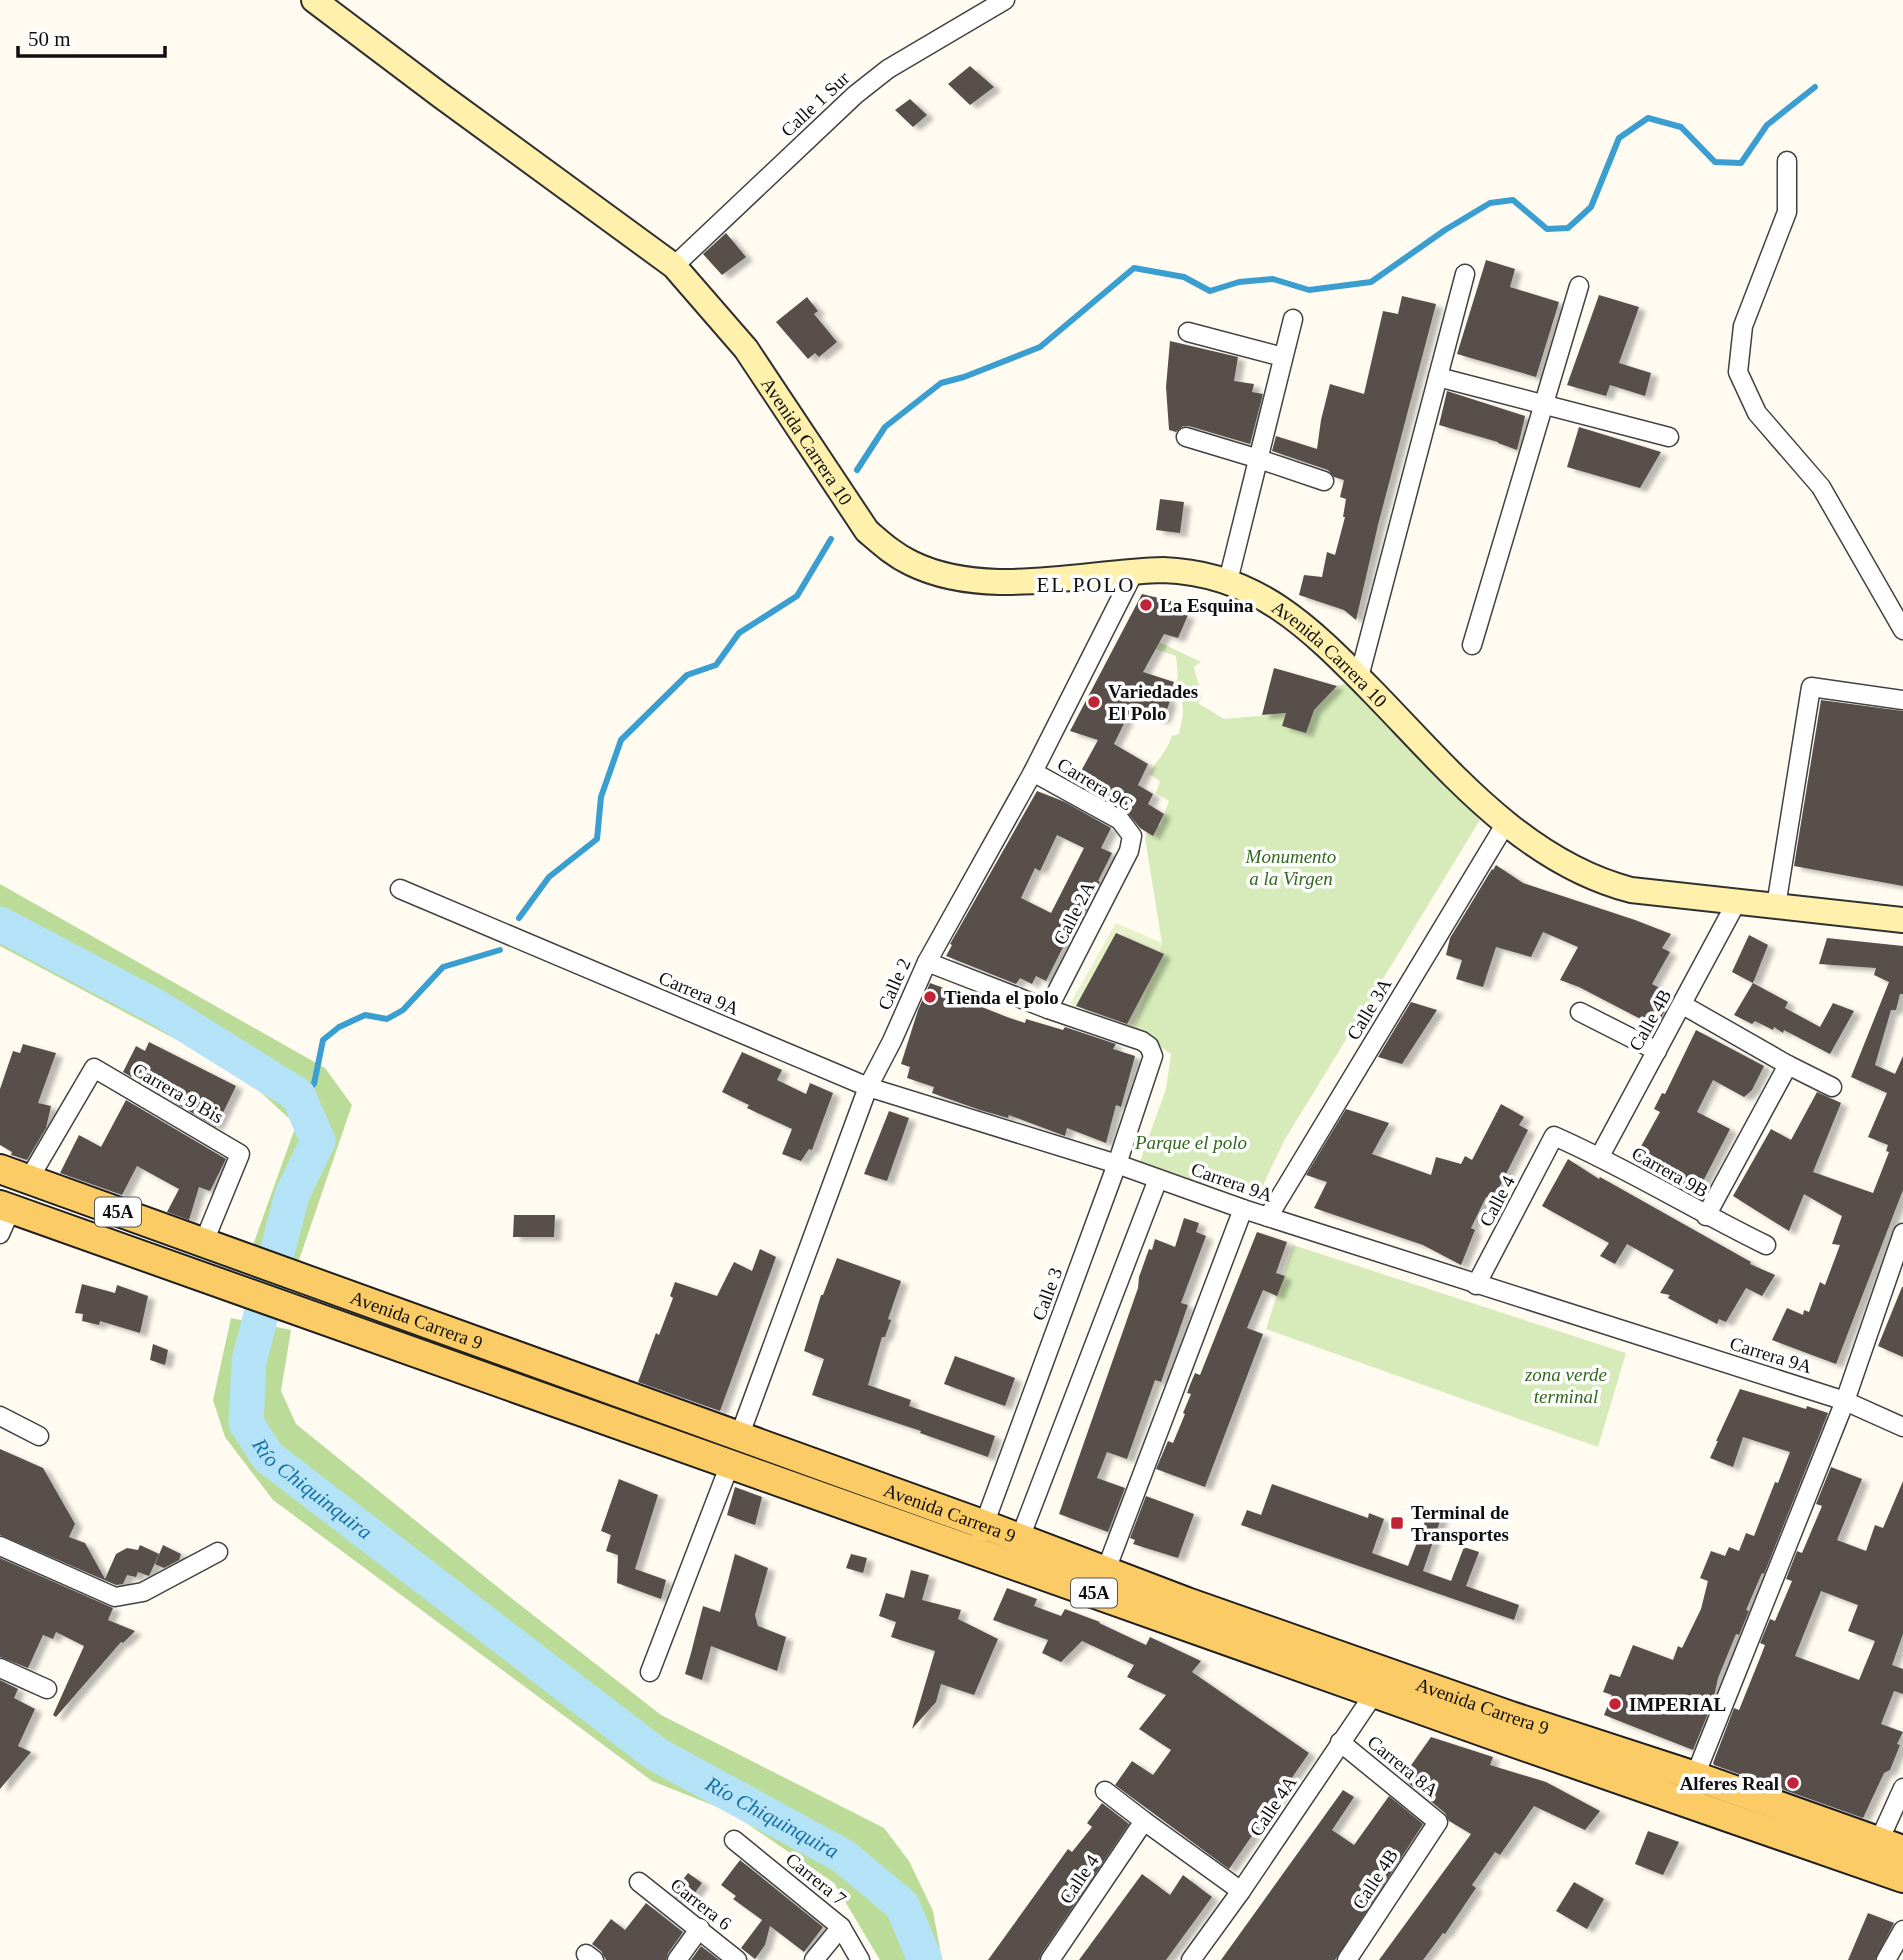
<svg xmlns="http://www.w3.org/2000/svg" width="1903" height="1960" viewBox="0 0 1903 1960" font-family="Georgia,serif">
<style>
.green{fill:#d6ebb9}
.forest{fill:#bbdc98}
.pitch{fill:#e7f2cb}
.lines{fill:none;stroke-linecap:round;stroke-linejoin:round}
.stream{stroke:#3a9fd0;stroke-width:6}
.river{stroke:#b4e3f7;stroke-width:35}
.building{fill:#584f4b;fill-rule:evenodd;filter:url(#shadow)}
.minor-casing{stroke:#424242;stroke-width:21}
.secondary-casing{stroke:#313131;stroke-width:28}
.primary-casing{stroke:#202020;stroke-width:32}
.minor{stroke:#fff;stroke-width:18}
.secondary{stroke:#fff0ac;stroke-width:24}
.primary{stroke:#fbcb65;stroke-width:28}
.poi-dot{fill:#c32336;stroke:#fff;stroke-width:2.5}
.labels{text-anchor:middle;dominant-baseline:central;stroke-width:7;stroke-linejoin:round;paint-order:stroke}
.shield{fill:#fff;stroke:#575757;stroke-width:2}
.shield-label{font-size:18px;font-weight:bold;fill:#0f0f0f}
.street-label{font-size:19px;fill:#0f0f0f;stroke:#fff}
.poi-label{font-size:19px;font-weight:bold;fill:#0f0f0f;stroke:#fff;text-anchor:start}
.park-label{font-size:19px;font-style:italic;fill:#32691d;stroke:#fff}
.neighbourhood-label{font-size:21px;letter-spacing:2px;fill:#0f0f0f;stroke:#fff}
.water-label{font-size:21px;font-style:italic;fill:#1570a4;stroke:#fff}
</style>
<defs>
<filter id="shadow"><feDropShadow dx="7" dy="4" stdDeviation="2" flood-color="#0004"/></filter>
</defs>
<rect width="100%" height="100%" fill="#fffbf1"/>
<g class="green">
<path d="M1159,642l42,20 -7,5 8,30 -4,6 26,16 89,-8 24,-25 12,-3 131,137 -196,321 -27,57 -119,-31 28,-78 5,-35 -37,-26 28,-85 -17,-105 4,-12h11l9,-25 -13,-8 4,-12 -11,-7c8,-14 18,-23 23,-38l7,-2 4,-20 -1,-17 -9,-3 5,-18 -2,-20 -20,-7z"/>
<path d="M1293,1245l333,108 -28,94 -332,-118z"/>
</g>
<g class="forest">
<path d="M0,884l325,184 27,37 -53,155 -46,-15 43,-120 -55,-51 -241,-128z"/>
<path d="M231,1318l60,12 -10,61 15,33 214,173 151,118 223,113 25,33 24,50 9,49h-62l-46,-77 -104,-71 -78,-31 -379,-281 -48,-63 -12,-37z"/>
</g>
<path class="pitch" d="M1116,923l46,20 -28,85 -64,-24z"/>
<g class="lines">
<g class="stream">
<path d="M857,470l28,-43 56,-44 23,-6 76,-30 94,-79 50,9 26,14 29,-9 34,-3 36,11 62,-8 74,-52 45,-27 23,-3 34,29 21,-1 23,-21 28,-69 29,-20 33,9 34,35 26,1 26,-38 48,-38"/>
<path d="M519,918l30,-41 48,-38 4,-42 20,-57 66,-65 29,-10 23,-32 58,-37 34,-57"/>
<path d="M298,1095l16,-11 9,-44 16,-13 26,-12 22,4 16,-9 40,-43 57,-17"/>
</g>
<path class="river" id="s1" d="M0,924l157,83 141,88 20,46 -26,54 -43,166 -3,62 22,34 388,297 187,102 59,49 23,55"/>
</g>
<g class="building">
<path d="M970,66l24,21 -24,18 -22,-21z"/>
<path d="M910,99l17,16 -14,12 -18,-17z"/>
<path d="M726,233l20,24 -24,18 -19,-21z"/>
<path d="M1486,260l29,9 -5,18 49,15 -23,75 -79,-23z"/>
<path d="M1599,295l40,12 -20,56 32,10 -6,23 -35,-11 -4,11 -39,-11z"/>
<path d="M1402,296l34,8 -58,221 -22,95 -12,-10 -45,-15 5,-20 18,2 5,-25 8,3 10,-38h-2l3,-18 -6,-2 4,-17 -10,-3 -6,-7 -56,-19 4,-15 41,13 4,-29 9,-36 34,10 19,-83 15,3z"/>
<path d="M807,297l11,14 -4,3 23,28 -18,15 -4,-4 -7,6 -32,-37z"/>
<path d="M1170,341l68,16 -4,24 20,3 -2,8 11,2 -13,50 -61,-18h-6l-7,6 -7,-2 -3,-43z"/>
<path d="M1447,391l78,25 -8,34 -19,-7v-1l-59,-17z"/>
<path d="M1579,427l82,25 -21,36 -73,-21z"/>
<path d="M1160,499l24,3 -4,31 -24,-3z"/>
<path d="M1142,594l37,9 -3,8 12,4 -10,23 -14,-4 -21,38 31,10 -8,18 4,1 -7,19 -32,-11 -17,35 34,20 -10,21 15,9 -5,10 16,10 -11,22 -13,-8 -15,-18 -50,-28 23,-42 -28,-9z"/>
<path d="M1274,668l63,18 -23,24 -8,23 -24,-7 4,-13 -24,2z"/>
<path d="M1821,700l82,11v175l-109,-20z"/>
<path d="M1037,791l28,11 46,26 -10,20 11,5 -14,28 2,1 -23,45 -3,-2 -28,56 -10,-5 -4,8 -12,-6 -4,6 -70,-28 6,-11 -2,-1zM1057,835l27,13 -33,65 -30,-15 14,-30 5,3z"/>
<path d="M1496,865l27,18 112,37 36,14 -9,14 8,4 -18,32 21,11 -17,32 -77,-40 -19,-7 18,-33 -35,-15 -12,25 -35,-10 -13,40 -27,-8 6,-19 -16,-5 4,-17 42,-69 1,1z"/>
<path d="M1116,933l48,21 -37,70 -51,-18z"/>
<path d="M1749,935l19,10 -15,38 35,19 -3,6 35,19 13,-24 21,8 -24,43 -46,-24 -1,3 -9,-6 -1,3 -18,-9 -3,3 -18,-9 19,-32 -21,-11z"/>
<path d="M1827,938l76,8v48h-3l-4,16h-5l-16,55 20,9 8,-18v134l-67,174 -64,-24 15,-32 16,7 1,-5 5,2 11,-30 5,3 15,-40 -8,-1 10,-28 -38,-22 -15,37 -56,-35 38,-67 20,11 26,-48 24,11 -28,69 60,21 9,-23 7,-18 -3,-1 2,-6 -20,-8 19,-44 -36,-16 38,-95 -15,-7 2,-7 -57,-4z"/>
<path d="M930,983l30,11 -1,4 48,19 18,6 1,-4 37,11 2,-3 51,17 -3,5 22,7 -14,51 -5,-2 -10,38 -39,-15 -2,8 -56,-21 -1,3 -28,-8 -48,-17 2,-6 -27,-9 3,-11 -9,-3 17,-54z"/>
<path d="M1411,1002l26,8 -35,54 -24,-7z"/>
<path d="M1696,1030l68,36 -12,24 -8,7 -31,-17 -16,32 33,17 -33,64 -63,-34 26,-47 -6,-3 8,-16 3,1z"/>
<path d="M149,1042l87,44 -20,41 -93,-55 13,-26 9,5z"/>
<path d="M23,1044l33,9 -18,50 13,3 -5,22 -19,32 -16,-5 1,-3 -12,-7v-56l13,-38 7,2z"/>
<path d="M742,1052l40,18 -5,10 29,14 4,-11 23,10 -21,57 -3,-1 -8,12 -19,-7 10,-25 -45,-21 2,-3 -27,-13z"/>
<path d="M126,1100l100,59 -16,32 -11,-4 -10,33 -22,-8 12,-23 -42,-23 -15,29 -62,-22 19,-38 22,12z"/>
<path d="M1501,1104l23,13 -5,8 9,5 -35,70 -7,-3 -15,31 4,2 -14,35 -38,-20 -109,-37 13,-26 -21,-7 40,-66 43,14 -17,31 59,21 5,-18 25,7 4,-8 7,4z"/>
<path d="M889,1111l20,7 -22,63 -23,-7z"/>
<path d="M1568,1159l31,20 1,-2 151,85 -1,2 25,11 -13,21 -16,-8 -20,34 -7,-3 -2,5 -49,-26 2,-3 -10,-2 14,-23 -47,-26 -12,20 -15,-8 9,-13 -67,-37z"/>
<path d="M514,1215h41l-1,22h-41z"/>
<path d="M1184,1218l15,5 -3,9 10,4 -25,67 7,2 -27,77 -6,-2 -28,79 -20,-7 -10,26 28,10 -17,44 -49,-18 79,-226 1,-11 10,-28 3,1 3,-11 20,8z"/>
<path d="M1257,1232l30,10 -11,31 9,3 -8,20 -14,-6 -16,38 16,6 -58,153 -49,-18 12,-28 5,2 12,-29 -2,-1 8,-19 -4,-1 3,-8 5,-12 5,2z"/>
<path d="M760,1249l16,8 -56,154 -82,-29 18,-49 3,2 14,-37 -3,-2 5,-14 42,14 17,-34 18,9z"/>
<path d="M837,1258l64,23 -13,38 3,1 -6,17h-3l-14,48 43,15 -2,6 86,30 -7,21 -68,-24 1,-2 -109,-36 12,-36 -20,-8 17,-56h2z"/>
<path d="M82,1284l33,9 2,-8 31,11 -8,37 -40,-12 -1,4 -17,-4 1,-7 -8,-1z"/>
<path d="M1902,1287h1v70l-25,-11z"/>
<path d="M153,1344l15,6 -3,15 -15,-5z"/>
<path d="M955,1356l60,22 -10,28 -61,-22z"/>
<path d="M1740,1389l66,20 1,-3 21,7 -64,161 -2,-1 -16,37 3,1 -10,24 -3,-1 -18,44 -5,23 -20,49 -89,-35 8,-20 -9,-3 7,-18 10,3 13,-32 40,15 5,-14 4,2 19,-39 7,-28 -8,-3 11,-27 14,5 4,-9 10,4 7,-18 8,3 21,-54 3,1 12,-31 -47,-15 -10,30 -23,-9 8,-17h-2z"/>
<path d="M0,1449l43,19 32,56 -6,13 16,6 20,36 11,-25 11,-6 11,2 2,-5 19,9 -10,22 -11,-4 -2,5 -9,-2 -4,9 -7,1 -116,-50z"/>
<path d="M1831,1467l31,12 -25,61 29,11 9,-26 8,3 20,-47v153l-11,31 11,4v25l-9,-3 -13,33 22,8 -6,12 3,1 -10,25 -6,3 -21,45 -149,-53 -1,-2 21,-55 5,2 21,-52 5,-13 -5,-2 10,-24 5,2 17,-40 -6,-2 11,-28 5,2 20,-47 -6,-2zM1821,1591l37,14 -10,26 27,10 -16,39 -64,-24z"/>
<path d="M619,1479l39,16 -23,74 31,11 -5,19 -44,-16 1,-28 -12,-4 5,-16 -10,-4z"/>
<path d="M1272,1484l96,34 1,-5 15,6 -12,34 36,13 21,-55 13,4 -19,56 28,10 13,-34 15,5 -13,34 53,19 -5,15 -273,-95 6,-15 14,5z"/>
<path d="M735,1487l27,10 -7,28 -28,-10z"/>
<path d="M1146,1496l48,18 -16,44 -45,-14 2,-4 -5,-2z"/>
<path d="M163,1545l18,9 -2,6 -15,8 -9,-4z"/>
<path d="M735,1554l33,14 -13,47 3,11 28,11 -9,34 -66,-25 -9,34 -17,-6 6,-21 12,-47 17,6z"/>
<path d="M851,1554l16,4 -4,15 -17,-5z"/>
<path d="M0,1558l113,50 -5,12 27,11 -12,12 -2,-1 -65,75 -3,-2 31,-69 -28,-14 -3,7 -10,-4 -15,33 -28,-11z"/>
<path d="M911,1570l18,5 -7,25 39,10 -3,9 40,20 -24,56 -33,-11 -5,18 -24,27 23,-78 -44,-14 5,-15 -17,-6 7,-23 18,5z"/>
<path d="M1007,1588l30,11 -3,7 27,10 4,-7 35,13 -1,1 47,22 4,-8 51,24 -9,11 117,81 -80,116 -114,-84 17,-24 21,14 18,-25 -32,-21 27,-34 -39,-18 7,-12 -52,-24 -21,21 -19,-9 6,-13 -55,-20z"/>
<path d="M0,1680l18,9 -4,9 21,11 -17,37 13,6 -31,37z"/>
<path d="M1431,1737l62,20 -3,8 56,17 54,29 -15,19 -51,-24 -34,49 -5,-3 -23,33 4,3 -31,46 -2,-1 -20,27h-44l92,-126 -22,-13 -4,-8 -43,-35z"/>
<path d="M1343,1790l11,7 -22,33 22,15 35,-49 34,28 -88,136h-114z"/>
<path d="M1102,1803l27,21 -88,130 -2,6h-51l80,-111 4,3 20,-25 -5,-4z"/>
<path d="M1648,1831l31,11 -16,33 -28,-11z"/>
<path d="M740,1860l83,67 -19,25 -34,-26 -5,19 -10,14 -14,-11 21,-28 -29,-21 3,-3 -15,-11z"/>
<path d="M688,1873l14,10 -16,22 -14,-11z"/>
<path d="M1142,1874l28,21 13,-20 29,22 -46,63h-87z"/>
<path d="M1574,1882l30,17 -17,30 -31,-18z"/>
<path d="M646,1903l37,29 -15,21 -2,7h-60l-5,-9 -9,-7 19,-25 14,11z"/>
<path d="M1868,1913l26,10 -19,37h-27z"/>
<path d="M701,1946l18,14h-28z"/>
</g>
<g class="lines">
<defs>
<g id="minor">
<path d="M1787,161v51l-44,114 -5,46 19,41 64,74 82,143"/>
<path d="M674,266l181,-171 33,-26 117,-69"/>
<path d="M1188,332l95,25"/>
<path d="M1438,377l231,60"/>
<path d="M1186,437l73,22 65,22"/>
<path d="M1228,581l65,-262"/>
<path d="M1472,645l107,-359"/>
<path d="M1359,677l106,-403"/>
<path d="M1033,772l87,48 12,16 -3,15 -81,158"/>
<path d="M400,889l468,198 249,77 126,45 602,192 58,26"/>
<path d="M1776,906l35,-219 92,13"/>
<path d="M927,962l121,47 94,32 7,5 4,10 -36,108 -136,369"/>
<path d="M1683,1005l105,60 44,22"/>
<path d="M1580,1012l77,39"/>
<path d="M1600,1156l136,-253"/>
<path d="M29,1179l65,-111 146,86 -37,90"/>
<path d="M1706,1216l82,-151"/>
<path d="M1268,1217l238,-394"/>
<path d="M0,1234l11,-25"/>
<path d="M1476,1285l78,-149c73,32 140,74 212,109"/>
<path d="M0,1416l39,20"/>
<path d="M739,1437l129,-350 24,-46 35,-79 106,-190 102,-202"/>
<path d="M1020,1538l138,-359"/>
<path d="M0,1546l115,51 28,-5 75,-40"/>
<path d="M1106,1570l137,-361"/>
<path d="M0,1668l47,21"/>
<path d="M650,1672l80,-208"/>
<path d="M1340,1742l98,80 -91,138"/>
<path d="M1695,1776l150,-375 58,-168"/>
<path d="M1105,1791l39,30 97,70"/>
<path d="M734,1840l107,87 19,33"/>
<path d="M1879,1841l24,-53"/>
<path d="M639,1882l98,78"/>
<path d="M586,1954l8,6"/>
<path d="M677,1960l23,-32"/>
<path d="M814,1960l27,-33"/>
<path d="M1050,1960l94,-139"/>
<path d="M1191,1960l50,-69 139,-206"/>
<path d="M1886,1960l17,-30"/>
</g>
<g id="secondary">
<path id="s2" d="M314,0l126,95 234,171 72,83 121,182c14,12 27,24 44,32 75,37 172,9 252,7 94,3 148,59 210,122 75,77 150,170 258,198l272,30"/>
</g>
<g id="primary">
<path id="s3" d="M0,1169l985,356 202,77 324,114 184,60 208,74"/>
<path d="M0,1205l1512,537 391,136"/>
</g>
</defs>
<use href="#minor" class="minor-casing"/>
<use href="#secondary" class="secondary-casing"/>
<use href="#primary" class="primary-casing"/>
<use href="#minor" class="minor"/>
<use href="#secondary" class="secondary"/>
<use href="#primary" class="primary"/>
</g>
<g class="poi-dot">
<circle cx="1146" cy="605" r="7"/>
<circle cx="1094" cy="702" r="7"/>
<circle cx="930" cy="997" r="7"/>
<rect x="1390" y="1516" width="14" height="14" rx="3.5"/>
<circle cx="1615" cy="1704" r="7"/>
<circle cx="1793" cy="1783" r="7"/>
</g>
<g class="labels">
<g class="shield">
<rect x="95" y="1197.5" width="46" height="29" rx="5"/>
<rect x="1071" y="1578.5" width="46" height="29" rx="5"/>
</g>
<g class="shield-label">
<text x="118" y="1212">45A</text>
<text x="1094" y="1593">45A</text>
</g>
<g class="street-label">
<text transform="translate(815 104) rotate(-43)">Calle 1 Sur</text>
<text stroke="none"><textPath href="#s2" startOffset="668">Avenida Carrera 10</textPath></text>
<text stroke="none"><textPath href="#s2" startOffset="1278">Avenida Carrera 10</textPath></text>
<text transform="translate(1095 784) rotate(31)">Carrera 9C</text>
<text transform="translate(1074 913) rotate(-63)">Calle 2A</text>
<text transform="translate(894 984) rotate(-66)">Calle 2</text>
<text transform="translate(699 993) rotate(23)">Carrera 9A</text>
<text transform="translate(1369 1009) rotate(-59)">Calle 3A</text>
<text transform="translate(1650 1020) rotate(-61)">Calle 4B</text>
<text transform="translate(178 1093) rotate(30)">Carrera 9 Bis</text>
<text transform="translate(1670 1172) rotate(29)">Carrera 9B</text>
<text transform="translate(1232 1182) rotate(19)">Carrera 9A</text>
<text transform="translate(1497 1201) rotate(-62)">Calle 4</text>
<text transform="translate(1047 1294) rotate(-70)">Calle 3</text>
<text stroke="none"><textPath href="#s3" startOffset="443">Avenida Carrera 9</textPath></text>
<text transform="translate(1771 1355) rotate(17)">Carrera 9A</text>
<text stroke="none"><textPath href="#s3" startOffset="1010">Avenida Carrera 9</textPath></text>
<text stroke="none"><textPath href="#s3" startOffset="1577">Avenida Carrera 9</textPath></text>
<text transform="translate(1403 1766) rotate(39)">Carrera 8A</text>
<text transform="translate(1273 1806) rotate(-56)">Calle 4A</text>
<text transform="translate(816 1879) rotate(39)">Carrera 7</text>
<text transform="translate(1079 1879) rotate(-56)">Calle 4</text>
<text transform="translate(1375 1879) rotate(-57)">Calle 4B</text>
<text transform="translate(701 1904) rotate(38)">Carrera 6</text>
</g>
<g class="poi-label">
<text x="1160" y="605">La Esquina</text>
<text x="1108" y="691">Variedades<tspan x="1108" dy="22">El Polo</tspan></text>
<text x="944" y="997">Tienda el polo</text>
<text x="1411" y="1512">Terminal de<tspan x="1411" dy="22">Transportes</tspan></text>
<text x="1629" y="1704">IMPERIAL</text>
<text x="1779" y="1783" text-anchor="end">Alferes Real</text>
</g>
<g class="park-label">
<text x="1291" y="856">Monumento<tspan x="1291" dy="22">a la Virgen</tspan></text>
<text x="1191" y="1142">Parque el polo</text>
<text x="1566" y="1374">zona verde<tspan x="1566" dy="22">terminal</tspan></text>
</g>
<g class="neighbourhood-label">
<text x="1086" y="585">EL POLO</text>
</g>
<g class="water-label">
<text stroke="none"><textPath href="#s1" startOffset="782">Río Chiquinquira</textPath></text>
<text stroke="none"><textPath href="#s1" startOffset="1349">Río Chiquinquira</textPath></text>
</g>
</g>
<path d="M18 46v10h147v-10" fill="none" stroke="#0f0f0f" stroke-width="3.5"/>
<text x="28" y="46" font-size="21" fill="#0f0f0f" stroke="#ffffff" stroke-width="5" paint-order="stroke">50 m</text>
</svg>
